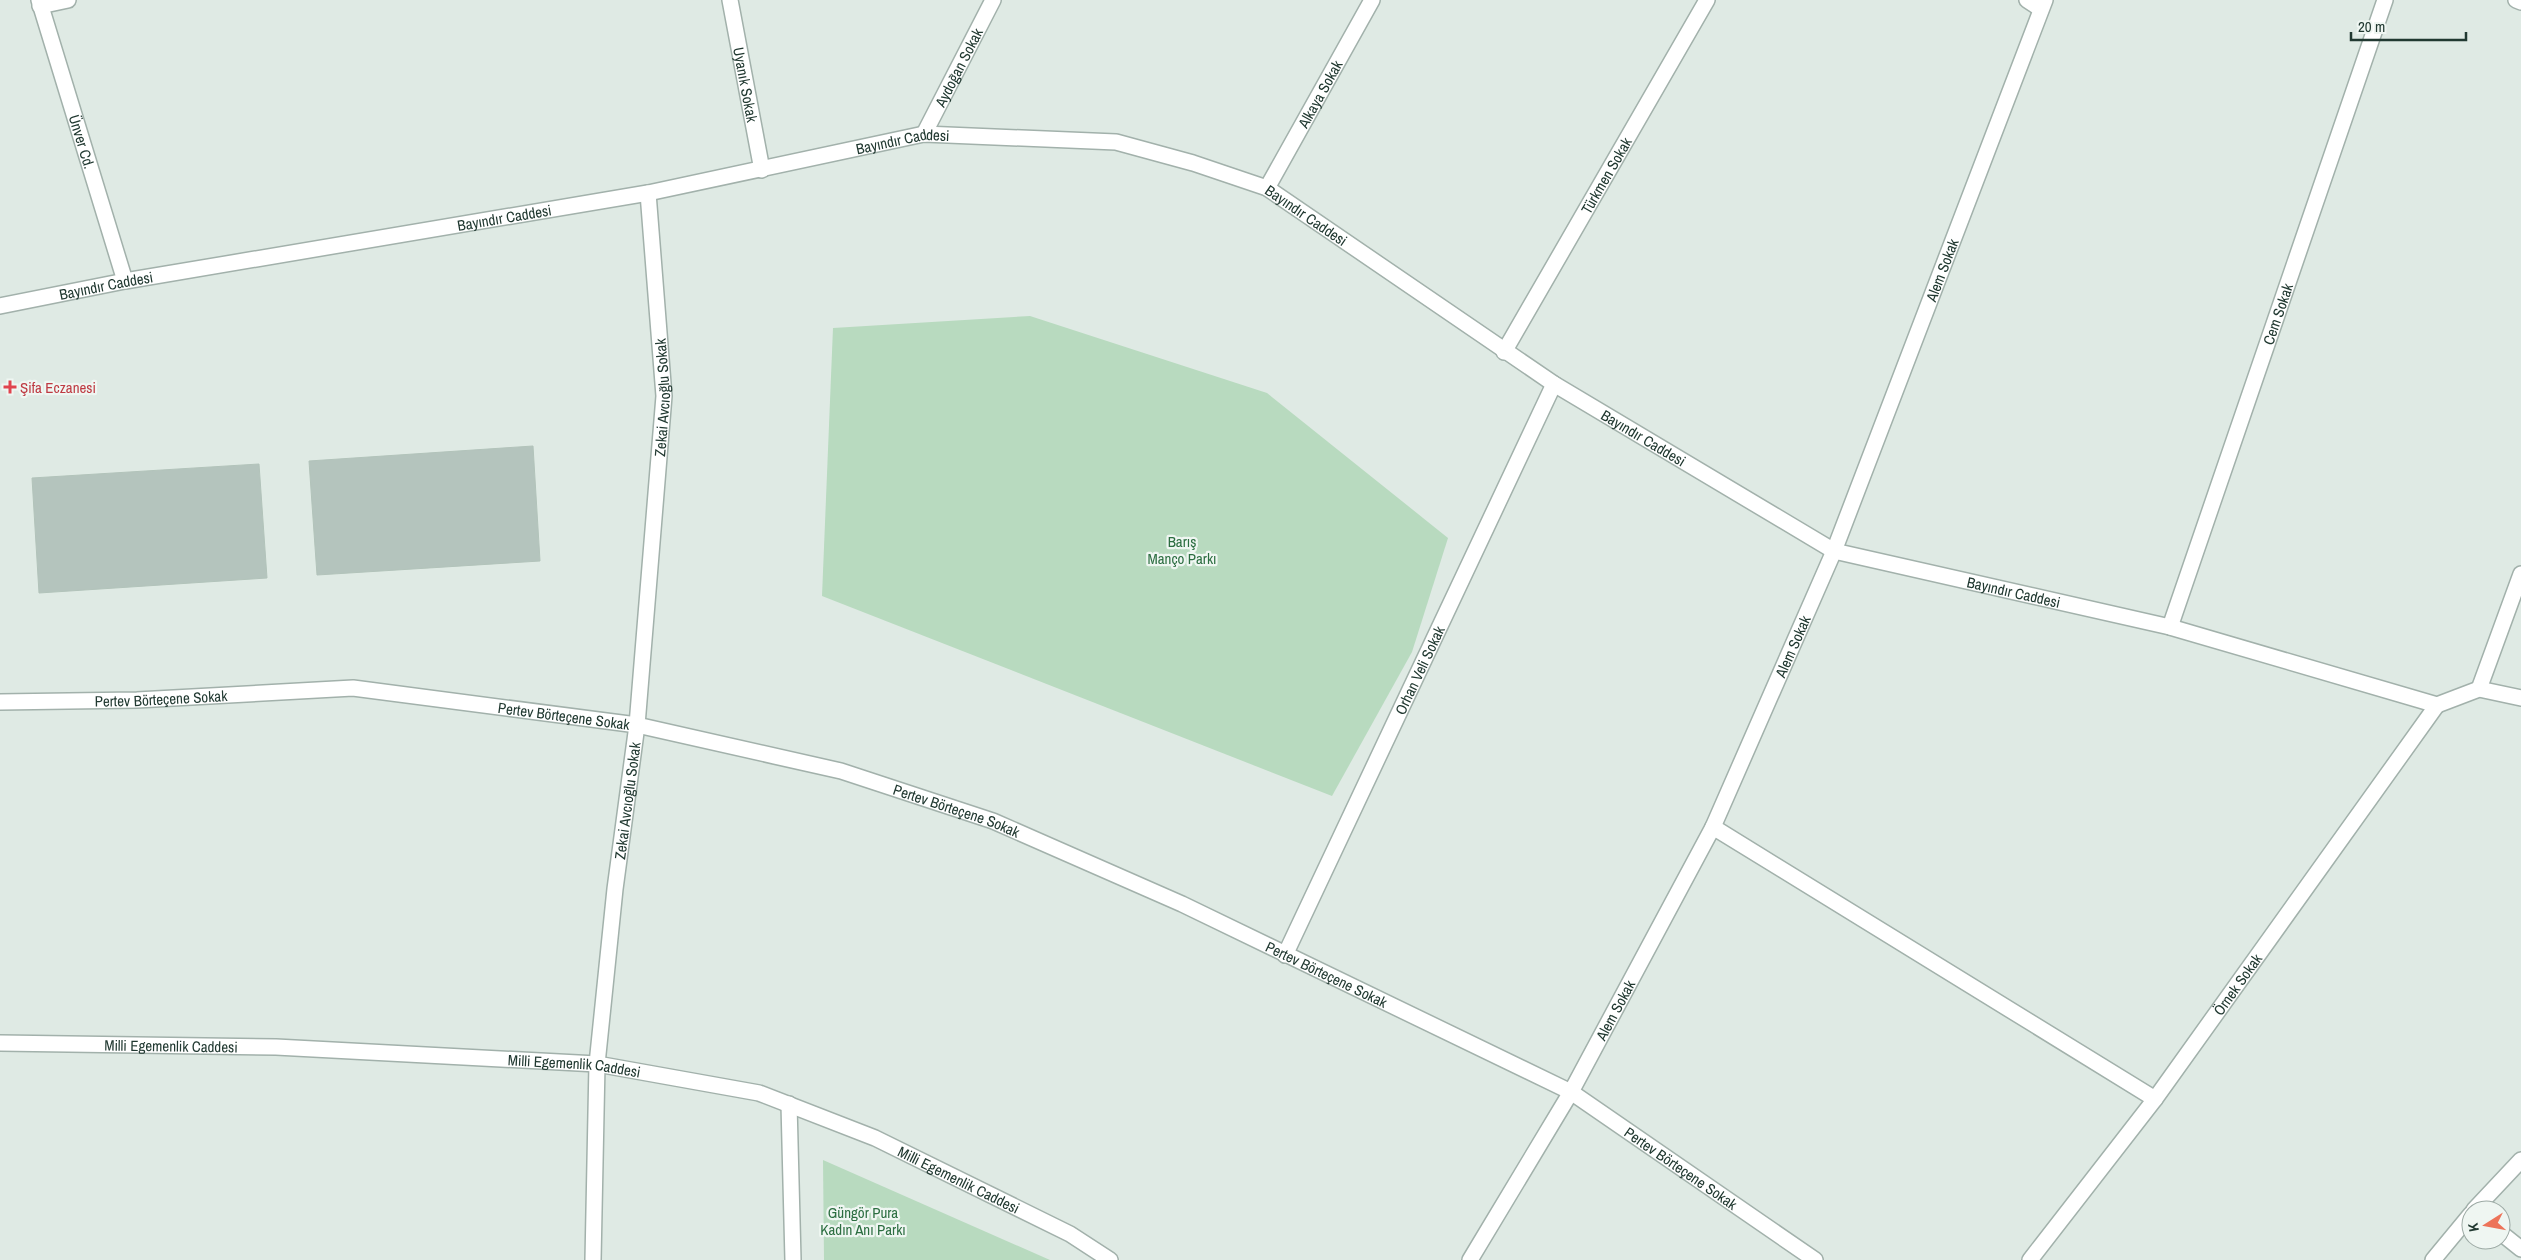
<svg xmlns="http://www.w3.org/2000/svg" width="2521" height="1260" viewBox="0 0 2521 1260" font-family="'Archivo Narrow',sans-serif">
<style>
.green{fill:#b8dabf}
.building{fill:#b4c4bd;stroke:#b2c3ba}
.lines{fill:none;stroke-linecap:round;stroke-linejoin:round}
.minor-casing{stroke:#a2b1ab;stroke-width:18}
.minor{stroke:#fff;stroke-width:15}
.health-dot{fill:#e0444e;stroke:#eff6f2;stroke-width:2}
.labels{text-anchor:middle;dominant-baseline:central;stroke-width:4.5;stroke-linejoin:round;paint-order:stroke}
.street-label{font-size:15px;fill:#213931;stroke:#eff6f2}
.health-label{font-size:15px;fill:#be3a42;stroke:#eff6f2;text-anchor:start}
.park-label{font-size:15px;fill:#2c6e41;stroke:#eff6f2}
</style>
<rect width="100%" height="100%" fill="#dfeae4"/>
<g class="green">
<path d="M1030,316l237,77 181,145 -36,114 -80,144 -510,-200 11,-268z"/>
<path d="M823,1160l227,100h-226z"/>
</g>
<g class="building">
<path d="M533,446l7,115 -223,14 -8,-114z"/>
<path d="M259,464l8,114 -228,15 -7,-115z"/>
</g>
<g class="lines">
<defs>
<g id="minor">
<path id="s1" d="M39,0l86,281"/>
<path id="s2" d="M730,0l32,170"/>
<path d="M2027,0l14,9"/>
<path d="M2516,0l5,2"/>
<path d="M40,6l28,-6"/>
<path id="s3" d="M924,134l69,-134"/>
<path id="s4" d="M1267,188l105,-188"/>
<path id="s5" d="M0,306l125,-25 523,-88 276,-59 192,8 77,21 74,25 287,196 280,167 336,76 267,78 42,-16 42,9"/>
<path id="s6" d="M1504,352l203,-352"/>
<path id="s7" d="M2170,627l215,-627"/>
<path d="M2479,689l42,-115"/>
<path id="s8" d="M0,702l137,-2 216,-12 284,37 204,46 152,50 189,83 389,188 244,168"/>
<path d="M1713,827l442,272"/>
<path id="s9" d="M1285,955l269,-571"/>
<path id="s10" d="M0,1043l276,4 321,17 162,29 116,45 195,96 40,26"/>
<path d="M789,1104l4,156"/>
<path d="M2474,1210l47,-50"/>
<path d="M2501,1233l20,16"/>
<path id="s11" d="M593,1260l4,-196 18,-175 22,-164 27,-329 -16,-203"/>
<path id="s12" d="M1470,1260l101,-168 142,-265 121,-276 211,-551"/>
<path id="s13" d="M2030,1260l125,-161 282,-394"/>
<path d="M2433,1260l38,-46"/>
</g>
</defs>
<use href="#minor" class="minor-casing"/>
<use href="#minor" class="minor"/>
</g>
<path class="health-dot" d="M7.5 379.5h5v5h5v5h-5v5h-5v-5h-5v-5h5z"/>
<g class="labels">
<g class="street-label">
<text stroke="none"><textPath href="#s3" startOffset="75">Aydoğan Sokak</textPath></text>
<text stroke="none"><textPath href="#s2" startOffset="86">Uyanık Sokak</textPath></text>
<text stroke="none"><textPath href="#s4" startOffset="108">Alkaya Sokak</textPath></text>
<text stroke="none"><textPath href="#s1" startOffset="148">Ünver Cd.</textPath></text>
<text stroke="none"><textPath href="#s5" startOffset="918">Bayındır Caddesi</textPath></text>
<text stroke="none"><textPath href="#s6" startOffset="204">Türkmen Sokak</textPath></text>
<text stroke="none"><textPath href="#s5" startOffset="1338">Bayındır Caddesi</textPath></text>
<text stroke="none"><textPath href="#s5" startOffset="512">Bayındır Caddesi</textPath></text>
<text stroke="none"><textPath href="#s12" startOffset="1099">Alem Sokak</textPath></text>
<text stroke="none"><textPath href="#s5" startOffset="108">Bayındır Caddesi</textPath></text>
<text stroke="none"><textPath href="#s7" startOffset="331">Cem Sokak</textPath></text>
<text stroke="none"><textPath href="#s11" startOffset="866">Zekai Avcıoğlu Sokak</textPath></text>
<text stroke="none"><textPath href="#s5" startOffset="1742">Bayındır Caddesi</textPath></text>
<text stroke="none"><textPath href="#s5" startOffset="2148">Bayındır Caddesi</textPath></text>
<text stroke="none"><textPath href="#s12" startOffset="694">Alem Sokak</textPath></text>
<text stroke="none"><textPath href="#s9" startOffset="315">Orhan Veli Sokak</textPath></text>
<text stroke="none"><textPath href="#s8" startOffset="161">Pertev Börteçene Sokak</textPath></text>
<text stroke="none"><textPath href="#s8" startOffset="566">Pertev Börteçene Sokak</textPath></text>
<text stroke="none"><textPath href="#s11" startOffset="461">Zekai Avcıoğlu Sokak</textPath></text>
<text stroke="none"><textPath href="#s8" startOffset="971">Pertev Börteçene Sokak</textPath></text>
<text stroke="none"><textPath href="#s8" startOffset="1376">Pertev Börteçene Sokak</textPath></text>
<text stroke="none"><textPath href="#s13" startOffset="345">Örnek Sokak</textPath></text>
<text stroke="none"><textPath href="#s12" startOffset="289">Alem Sokak</textPath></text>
<text stroke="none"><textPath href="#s10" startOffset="171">Milli Egemenlik Caddesi</textPath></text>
<text stroke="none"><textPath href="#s10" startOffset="575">Milli Egemenlik Caddesi</textPath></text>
<text stroke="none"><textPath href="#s8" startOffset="1781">Pertev Börteçene Sokak</textPath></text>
<text stroke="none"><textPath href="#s10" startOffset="980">Milli Egemenlik Caddesi</textPath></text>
</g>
<g class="health-label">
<text x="20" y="387">Şifa Eczanesi</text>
</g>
<g class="park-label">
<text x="1182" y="541">Barış<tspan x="1182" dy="17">Manço Parkı</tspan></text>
<text x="863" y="1212">Güngör Pura<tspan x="863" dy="17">Kadın Anı Parkı</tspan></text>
</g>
</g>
<g transform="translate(2486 1225) rotate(259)"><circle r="24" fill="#eff6f2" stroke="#9daaa5"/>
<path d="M0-4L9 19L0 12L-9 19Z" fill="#ed7359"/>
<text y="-8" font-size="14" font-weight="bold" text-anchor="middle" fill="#213931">K</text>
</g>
<path d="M2351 32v8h115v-8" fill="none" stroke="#213931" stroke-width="2.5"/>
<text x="2358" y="32" font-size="15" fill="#213931" stroke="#eff6f2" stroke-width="4" paint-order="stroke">20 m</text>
</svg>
